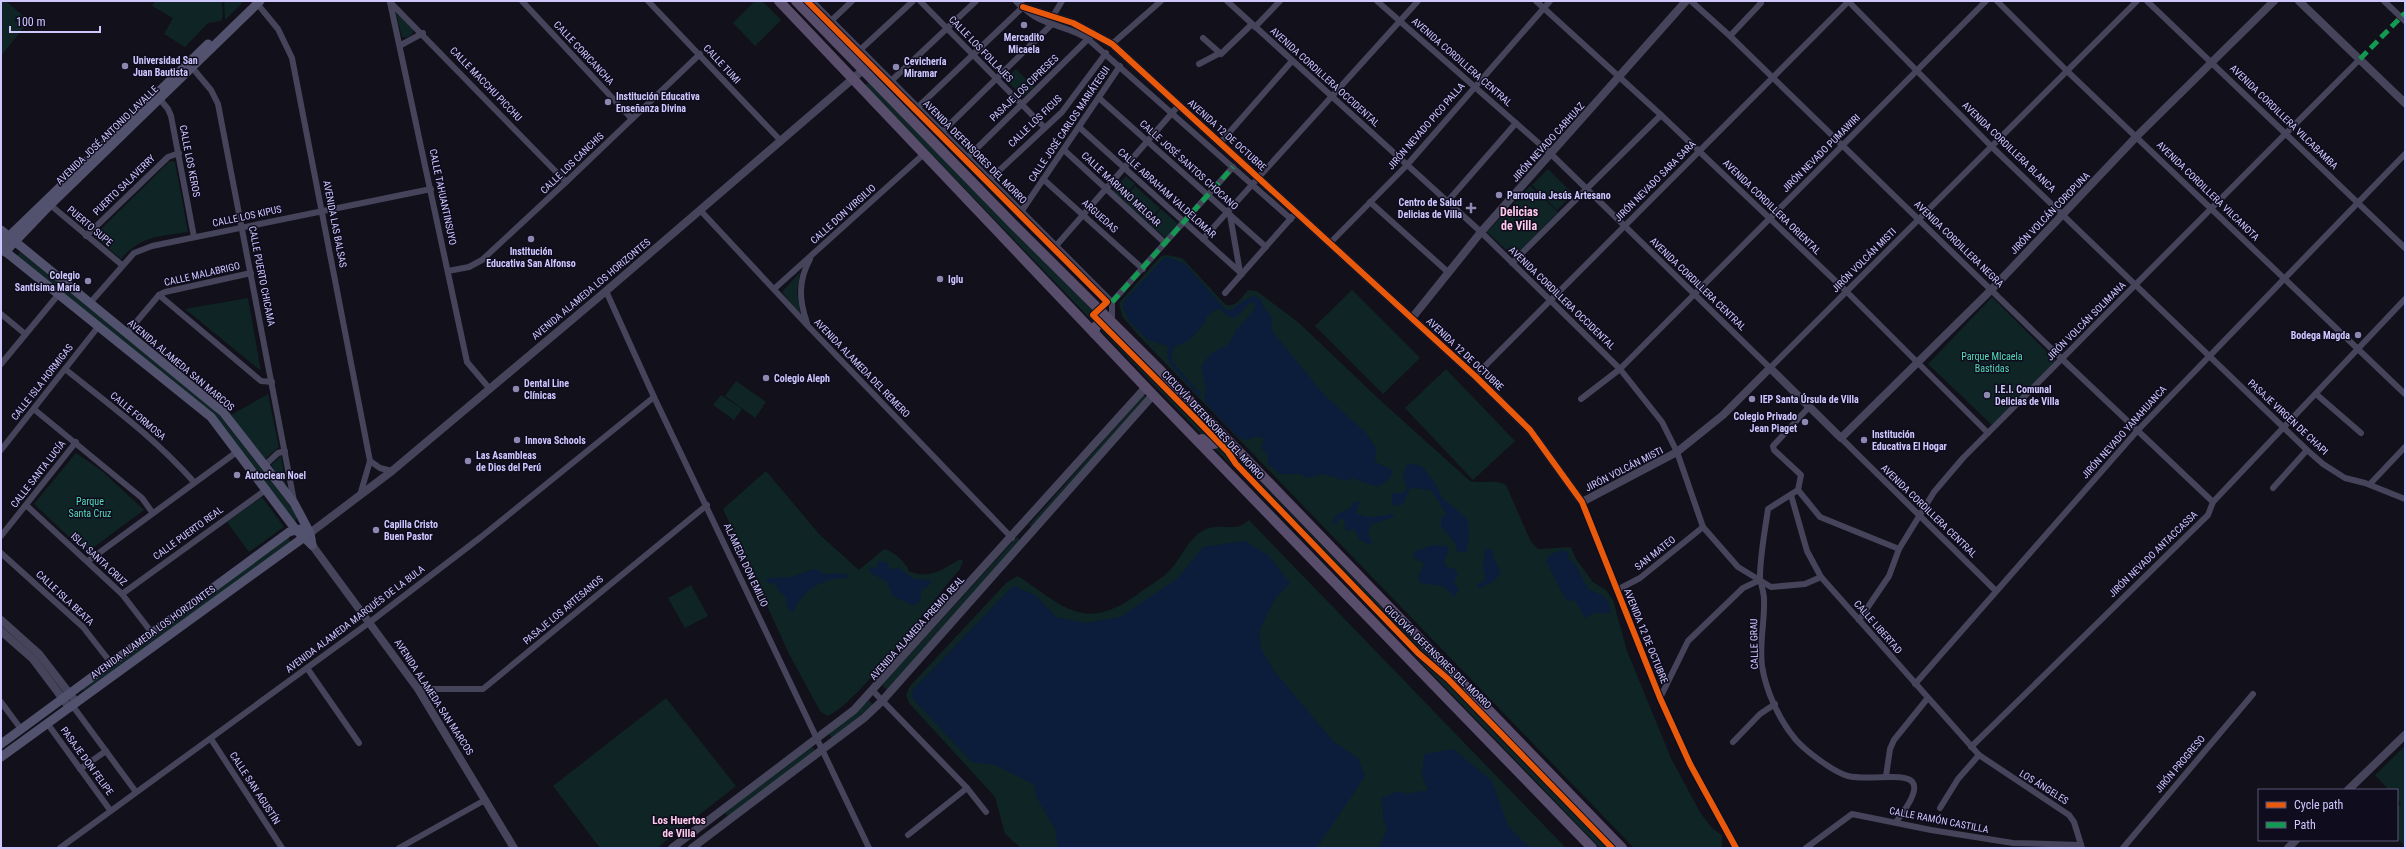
<svg xmlns="http://www.w3.org/2000/svg" width="2406" height="849" viewBox="0 0 2406 849" font-family="'Roboto Condensed',sans-serif">
<style>
.green{fill:#0f2424}
.water{fill:#0b1d3b}
.lines{fill:none;stroke-linecap:round;stroke-linejoin:round}
.minor{stroke:#45445b;stroke-width:6}
.tertiary{stroke:#45445b;stroke-width:8}
.secondary{stroke:#52516e;stroke-width:9}
.primary{stroke:#594d6c;stroke-width:10}
.quiet{stroke:#139951;stroke-width:5;stroke-dasharray:10 5;stroke-linecap:butt}
.cycleway-casing{stroke:#0f0c1e;stroke-width:8}
.cycleway{stroke:#e8590c;stroke-width:6}
.poi-dot{fill:#8c88af;stroke:#0f0c1e;stroke-width:1.5}
.labels{text-anchor:middle;dominant-baseline:central;stroke-width:3;stroke-linejoin:round;paint-order:stroke}
.poi-label{font-size:10px;font-weight:bold;fill:#cec8ff;stroke:#0f0c1e;text-anchor:start}
.street-label{font-size:10px;fill:#cec8ff;stroke:#0f0c1e}
.park-label{font-size:10px;fill:#55debb;stroke:#0f0c1e}
.neighbourhood-label{font-size:11px;font-weight:bold;fill:#ffcaec;stroke:#0f0c1e}
.quarter-label{font-size:12px;font-weight:bold;fill:#ffcaec;stroke:#0f0c1e}
</style>
<rect width="100%" height="100%" fill="#12101a"/>
<g class="green">
<path d="M1,1h5l23,20 -28,35z"/>
<path d="M155,1h67l1,15 -2,5 -13,2 -23,24 -21,-13 9,-16 -21,-12z"/>
<path d="M224,1h20l-19,19z"/>
<path d="M755,1h7l19,19 -26,26 -22,-23z"/>
<path d="M395,9l19,21c-1,5 -7,9 -12,7z"/>
<path d="M1016,69l18,18 -11,10 -18,-18z"/>
<path d="M870,81l746,767h-16l-735,-763z"/>
<path d="M170,161l5,1 13,70c-30,5 -46,3 -67,27l-27,-23z"/>
<path d="M1548,169l25,25 -16,16 -25,-25z"/>
<path d="M1126,176l9,8 -14,15 -9,-8z"/>
<path d="M1135,186l25,22 -13,14 -24,-22z"/>
<path d="M1530,186l28,26 -44,45 -27,-25z"/>
<path d="M1161,209l17,15 -12,14 -18,-15z"/>
<path d="M20,252l188,152 12,12 68,87 9,14 -2,5 -82,-105 -196,-161z"/>
<path d="M1167,255l15,3 43,46c10,5 17,-7 23,-14l9,1 42,32 82,78 89,80c13,3 24,-2 36,4l25,57 7,7 33,-2 5,12 17,23 13,8 7,10 14,51 44,107 30,56 11,14 10,7v13h-88l-496,-513 -16,-19 -3,-13 42,-47z"/>
<path d="M800,272l-3,20 4,25 -19,-25z"/>
<path d="M1352,290l68,68 -37,36 -68,-68z"/>
<path d="M1992,297l64,64 -64,64 -64,-61z"/>
<path d="M248,298l13,73 -76,-62z"/>
<path d="M1446,369l69,72 -42,39 -68,-72z"/>
<path d="M736,381l30,21 -11,16 -30,-22z"/>
<path d="M268,394l11,53 -14,12 -34,-44z"/>
<path d="M721,395l21,14 -8,11 -21,-15z"/>
<path d="M1144,395l2,3 -114,129 -3,-2z"/>
<path d="M76,453l26,18 42,39 -58,43 -52,-49z"/>
<path d="M281,456l5,31 -15,-22z"/>
<path d="M766,471l54,64 39,35 25,-21c9,2 22,13 25,22 19,9 35,-2 51,-12l3,2 -3,8c-25,28 -106,140 -133,147l-7,-5 -31,-57 -66,-145z"/>
<path d="M262,497l22,30 -35,25 -22,-30z"/>
<path d="M1249,520l317,328h-545l-16,-14 -10,-37 -86,-94 -3,-8 4,-9 97,-104 11,-6c47,31 66,57 120,18 10,-8 24,-15 32,-24 10,-10 16,-27 28,-36 14,-11 23,-6 38,-7 4,0 9,-4 13,-7z"/>
<path d="M288,537l3,5 -206,151 -4,-5z"/>
<path d="M1017,537l3,3 -133,150 -5,-5z"/>
<path d="M691,585l17,31 -23,12 -17,-30z"/>
<path d="M666,698l70,88 -79,62h-57l-47,-62z"/>
<path d="M869,700l4,5 -41,33 -3,-4z"/>
<path d="M2405,746v101l-8,-9v-30l4,-5 -4,-4v-9h-8l-14,-15z"/>
<path d="M812,747l4,4 -88,66 -3,-4z"/>
</g>
<g class="water">
<path d="M1167,257l18,7 40,45 4,2c8,-4 16,-13 25,-15l7,3 2,7 8,10 1,15 52,64 41,37 11,16 -1,14 16,7 1,6 -5,6 -10,6 -24,-9 -6,3 -25,-7 -16,4 -5,-4h-21l-12,-10v-8l-7,-8 3,-9 -6,-3 -12,4 -8,-3 -34,-36 2,-11 -5,-23 9,-13 18,-9 9,-16 17,-19 2,-6 -5,-2 -16,16 -5,-1 -12,-9 -11,8 -2,7 -18,19 -12,4 -4,9 1,6 24,28 6,4 -3,3 -28,-31 -4,-8 1,-11 -20,-6 -18,-18 -7,-15 2,-7 37,-40z"/>
<path d="M1411,463l12,4 13,18 6,13 22,18 4,6 1,16 -3,15 -9,-2 -1,-7 -15,-17v-8l5,-6 -15,-23 -21,-2 -7,16 -4,2 -7,-1v-12h9l6,-3 -4,-15 4,-10z"/>
<path d="M1360,501l-4,12c13,7 22,3 35,1l4,3 -24,7 -3,11 4,6v4l-12,-5 -7,-12 -3,3 -4,-1 -2,-10 -5,-2 -3,7 -4,-3 4,-7 13,-6 5,-7z"/>
<path d="M1245,541l23,14 22,28 -14,14 -17,34 2,17 13,23 60,71 24,16 7,18 -45,67 -6,5h-256l-3,-19 -18,-31 -4,-14 -38,-19 -23,-3 -59,-63 -1,-8 101,-105 22,9 21,22 30,6 34,-6 58,-39 25,-31z"/>
<path d="M1433,545l13,1 3,3 -5,12 4,7h6l4,6 -4,8 5,7 -4,8 -12,-11 -23,-3c-4,-9 2,-12 4,-20l-11,-6 2,-6z"/>
<path d="M1485,549h7l2,10 7,13 -6,8 -16,9 -2,-4 9,-6 -3,-10z"/>
<path d="M1562,550l6,2 1,7 8,8 11,22 15,7 5,5 3,11 -2,1h-15l-9,5 -10,-18 -6,1 -4,-3 -19,-37 5,-7z"/>
<path d="M880,561l8,2 1,6 10,-1 15,11 17,1 -1,5 -8,4 -2,11 -4,5c-6,0 -7,-2 -12,-4 -15,-5 -11,-8 -18,-20l-17,-9 2,-5 6,1v-4z"/>
<path d="M814,569l6,1v3c10,3 17,-3 29,3l-2,2c-23,-1 -45,12 -54,34l-6,-4 -1,-11 -8,-7 -3,-8 -5,2 -3,-2v-4l24,-1z"/>
<path d="M1453,749l39,32 16,45 22,22h-152l9,-18 -4,-11 -1,-21 16,-7 9,3 21,-4 -6,-15 2,-21z"/>
</g>
<g class="lines">
<g class="minor">
<path d="M255,1l23,28 14,29 78,403 -10,34"/>
<path d="M522,1l110,118"/>
<path d="M648,1l133,140"/>
<path d="M812,1l300,301v20"/>
<path d="M920,1l124,126"/>
<path d="M1227,1l254,231 139,137 42,53 15,30 26,75 35,40 33,20 34,-3 16,-7"/>
<path d="M1377,1l174,153 219,214 367,-367"/>
<path d="M1536,1l125,114 185,176 142,142"/>
<path d="M1691,1l39,35 332,323 151,143"/>
<path d="M1848,1l143,145 316,304 16,14 22,14 20,5 40,16"/>
<path d="M1997,1l69,69 339,324"/>
<path d="M2147,1l258,247"/>
<path d="M2384,1l21,20"/>
<path d="M390,2l77,360 22,26"/>
<path d="M390,2l176,180"/>
<path d="M1053,16l9,-15"/>
<path d="M831,21l21,-20"/>
<path d="M1255,27l25,-26"/>
<path d="M1730,36l31,-33"/>
<path d="M1203,38l18,16 31,-30"/>
<path d="M1112,44l49,-43"/>
<path d="M401,45l22,-12"/>
<path d="M860,50l53,-49"/>
<path d="M1199,64l21,-11"/>
<path d="M190,65l21,25 7,14 76,397"/>
<path d="M891,81l85,-80"/>
<path d="M158,97l10,12 3,7 23,121"/>
<path d="M1099,98l167,149"/>
<path d="M917,108l106,-101c17,19 45,18 65,32l203,180"/>
<path d="M1079,127l163,147"/>
<path d="M942,132l110,-108"/>
<path d="M1220,143l72,-82"/>
<path d="M1064,150l101,93"/>
<path d="M967,158l123,-121"/>
<path d="M1043,179l100,90"/>
<path d="M989,180l73,-68 44,-59"/>
<path d="M1370,202l79,71"/>
<path d="M1447,202l69,-79"/>
<path d="M48,203l74,62"/>
<path d="M700,210l108,116 204,212"/>
<path d="M1021,212l99,-146"/>
<path d="M1230,215l10,57"/>
<path d="M86,236l82,-79 11,-4"/>
<path d="M1203,239l215,-238"/>
<path d="M1330,243l77,-78 143,-164"/>
<path d="M1055,247l124,-142"/>
<path d="M1512,263l149,-148"/>
<path d="M448,271l21,-4 13,-7 84,-78 134,-128"/>
<path d="M774,289l151,-136"/>
<path d="M606,291l48,106 215,451"/>
<path d="M1225,293l68,-77"/>
<path d="M159,295l102,86 11,1"/>
<path d="M1112,302l121,-135"/>
<path d="M90,303l44,-50 18,-7 279,-57"/>
<path d="M1,314l23,19"/>
<path d="M807,323c-8,-23 -9,-42 3,-64"/>
<path d="M127,333l32,-38 6,-3 86,-19"/>
<path d="M1,364l57,-69"/>
<path d="M65,369c45,36 91,70 129,113"/>
<path d="M1475,376l374,-375"/>
<path d="M2316,394l45,39"/>
<path d="M1581,399l39,-30 366,-368"/>
<path d="M1809,407l-36,39 1,4 27,25 -3,15 -30,19c-3,22 -8,46 -8,69 1,7 4,14 4,21 1,22 -5,45 -2,67 4,25 17,54 34,74 10,11 37,32 52,36 33,8 98,-19 48,46"/>
<path d="M35,410l107,88 10,14"/>
<path d="M1841,438l155,153"/>
<path d="M1,450l97,-123"/>
<path d="M370,461l10,7 12,3"/>
<path d="M265,465l13,-12 7,-2"/>
<path d="M2370,484l35,-37"/>
<path d="M2273,488l34,-38"/>
<path d="M1798,490l22,27 79,32"/>
<path d="M1791,495l16,56 14,26 158,178 90,60 5,7 8,26"/>
<path d="M1582,502l78,196 30,66 46,84"/>
<path d="M26,505l96,89 30,39"/>
<path d="M1,536l75,-94"/>
<path d="M1,553l82,74 28,36"/>
<path d="M88,561l150,-110"/>
<path d="M1617,590l23,-12 63,-51"/>
<path d="M122,594l145,-105"/>
<path d="M1859,620l30,-44 10,-27 35,-57 29,-34 397,-399"/>
<path d="M307,668l52,75"/>
<path d="M1915,684l222,-253 268,-277"/>
<path d="M418,689h65l224,-184"/>
<path d="M873,691l94,97 19,24"/>
<path d="M1660,698l28,-57 55,-53 17,-8"/>
<path d="M1,702l20,27"/>
<path d="M69,707l6,2 61,83"/>
<path d="M47,723l63,87"/>
<path d="M211,739l71,109"/>
<path d="M1733,742l27,-28 15,-10"/>
<path d="M1971,747l237,-232 5,-13 192,-203"/>
<path d="M80,769l26,-18"/>
<path d="M1886,776l4,-27 4,-9 33,-41"/>
<path d="M1940,808l18,-29 21,-24"/>
<path d="M908,835l59,-47"/>
<path d="M60,848l310,-226 111,-85 173,-140"/>
<path d="M399,848l86,-48"/>
<path d="M1806,848l46,-34 79,16 82,13 68,2"/>
<path d="M2123,848l130,-154"/>
</g>
<g class="tertiary">
<path d="M1017,1l6,6 50,16 39,21 363,332 55,54 52,72 95,-50 46,-37 47,-47 71,70 151,-149 145,-153 137,-135"/>
<path d="M2299,1l106,102"/>
<path d="M1412,318l69,-86 205,-231"/>
<path d="M310,533l82,-62 214,-180 257,-221"/>
<path d="M312,545l106,144 96,159"/>
<path d="M1,620l38,34 37,48"/>
<path d="M1,631l32,28 36,48"/>
<path d="M2348,790l57,-55"/>
<path d="M672,848l182,-138 292,-323"/>
<path d="M692,848l172,-130 18,-17 271,-306"/>
<path d="M2288,848l8,-8"/>
</g>
<g class="secondary">
<path d="M1,230l222,182 71,91 16,30 2,12"/>
<path d="M1,244l207,-200"/>
<path d="M1,248l210,169 85,113 16,15"/>
<path d="M5,252l45,-47 210,-204"/>
<path d="M1,744l288,-212 11,-3"/>
<path d="M1,757l306,-222"/>
</g>
<g class="primary">
<path d="M779,1l374,394 439,453"/>
<path d="M796,1l217,223 147,146 462,478"/>
<path d="M1094,333l2,-7 7,-5h3l6,6"/>
<path d="M1202,439l5,4 7,1 5,-4v-8"/>
</g>
<g class="quiet">
<path d="M2360,59l45,-46"/>
<path d="M1112,302l121,-135"/>
</g>
<defs>
<g id="cycleway">
<path d="M807,1l300,301 -14,13 103,104 32,33 8,12 182,189 30,26 164,169"/>
<path d="M1023,7l50,16 39,21 363,332 55,54 52,72 78,196 30,66 46,84"/>
</g>
</defs>
<use href="#cycleway" class="cycleway-casing"/>
<use href="#cycleway" class="cycleway"/>
</g>
<g class="poi-dot">
<circle cx="1024" cy="25" r="4"/>
<circle cx="125" cy="66" r="4"/>
<circle cx="896" cy="67" r="4"/>
<circle cx="608" cy="102" r="4"/>
<circle cx="1499" cy="195" r="4"/>
<path d="M1469 202h4v4h4v4h-4v4h-4v-4h-4v-4h4z"/>
<circle cx="531" cy="239" r="4"/>
<circle cx="940" cy="279" r="4"/>
<circle cx="88" cy="281" r="4"/>
<circle cx="2358" cy="335" r="4"/>
<circle cx="766" cy="378" r="4"/>
<circle cx="516" cy="389" r="4"/>
<circle cx="1987" cy="395" r="4"/>
<circle cx="1752" cy="399" r="4"/>
<circle cx="1805" cy="422" r="4"/>
<circle cx="517" cy="440" r="4"/>
<circle cx="1864" cy="440" r="4"/>
<circle cx="468" cy="461" r="4"/>
<circle cx="237" cy="475" r="4"/>
<circle cx="376" cy="530" r="4"/>
</g>
<g class="labels">
<g class="poi-label">
<text x="1024" y="37" text-anchor="middle">Mercadito<tspan x="1024" dy="12">Micaela</tspan></text>
<text x="133" y="60">Universidad San<tspan x="133" dy="12">Juan Bautista</tspan></text>
<text x="904" y="61">Cevichería<tspan x="904" dy="12">Miramar</tspan></text>
<text x="616" y="96">Institución Educativa<tspan x="616" dy="12">Enseñanza Divina</tspan></text>
<text x="1507" y="195">Parroquia Jesús Artesano</text>
<text x="1462" y="202" text-anchor="end">Centro de Salud<tspan x="1462" dy="12">Delicias de Villa</tspan></text>
<text x="531" y="251" text-anchor="middle">Institución<tspan x="531" dy="12">Educativa San Alfonso</tspan></text>
<text x="80" y="275" text-anchor="end">Colegio<tspan x="80" dy="12">Santísima María</tspan></text>
<text x="948" y="279">Iglu</text>
<text x="2350" y="335" text-anchor="end">Bodega Magda</text>
<text x="774" y="378">Colegio Aleph</text>
<text x="524" y="383">Dental Line<tspan x="524" dy="12">Clínicas</tspan></text>
<text x="1995" y="389">I.E.I. Comunal<tspan x="1995" dy="12">Delicias de Villa</tspan></text>
<text x="1760" y="399">IEP Santa Úrsula de Villa</text>
<text x="1797" y="416" text-anchor="end">Colegio Privado<tspan x="1797" dy="12">Jean Piaget</tspan></text>
<text x="1872" y="434">Institución<tspan x="1872" dy="12">Educativa El Hogar</tspan></text>
<text x="525" y="440">Innova Schools</text>
<text x="476" y="455">Las Asambleas<tspan x="476" dy="12">de Dios del Perú</tspan></text>
<text x="245" y="475">Autoclean Noel</text>
<text x="384" y="524">Capilla Cristo<tspan x="384" dy="12">Buen Pastor</tspan></text>
</g>
<g class="street-label">
<text transform="translate(981 49) rotate(46)">CALLE LOS FOLLAJES</text>
<text transform="translate(584 53) rotate(47)">CALLE CORICANCHA</text>
<text transform="translate(1462 62) rotate(41)">AVENIDA CORDILLERA CENTRAL</text>
<text transform="translate(722 64) rotate(47)">CALLE TUMI</text>
<text transform="translate(1325 77) rotate(42)">AVENIDA CORDILLERA OCCIDENTAL</text>
<text transform="translate(486 84) rotate(46)">CALLE MACCHU PICCHU</text>
<text transform="translate(1024 88) rotate(-44)">PASAJE LOS CIPRESES</text>
<text transform="translate(2284 117) rotate(44)">AVENIDA CORDILLERA VILCABAMBA</text>
<text transform="translate(1035 121) rotate(-44)">CALLE LOS FICUS</text>
<text transform="translate(1069 124) rotate(-56)">CALLE JOSÉ CARLOS MARIÁTEGUI</text>
<text transform="translate(1426 126) rotate(-49)">JIRÓN NEVADO PICO PALLA</text>
<text transform="translate(107 135) rotate(-44)">AVENIDA JOSÉ ANTONIO LAVALLE</text>
<text transform="translate(1227 135) rotate(42)">AVENIDA 12 DE OCTUBRE</text>
<text transform="translate(1548 142) rotate(-48)">JIRÓN NEVADO CARHUAZ</text>
<text transform="translate(2009 147) rotate(44)">AVENIDA CORDILLERA BLANCA</text>
<text transform="translate(975 152) rotate(45)">AVENIDA DEFENSORES DEL MORRO</text>
<text transform="translate(1821 153) rotate(-45)">JIRÓN NEVADO PUMAWIRI</text>
<text transform="translate(190 161) rotate(79)">CALLE LOS KEROS</text>
<text transform="translate(572 163) rotate(-44)">CALLE LOS CANCHIS</text>
<text transform="translate(1189 165) rotate(42)">CALLE JOSÉ SANTOS CHOCANO</text>
<text transform="translate(1655 181) rotate(-45)">JIRÓN NEVADO SARA SARA</text>
<text transform="translate(124 185) rotate(-44)">PUERTO SALAVERRY</text>
<text transform="translate(1121 189) rotate(43)">CALLE MARIANO MELGAR</text>
<text transform="translate(2208 191) rotate(44)">AVENIDA CORDILLERA VILCANOTA</text>
<text transform="translate(1167 193) rotate(42)">CALLE ABRAHAM VALDELOMAR</text>
<text transform="translate(443 197) rotate(78)">CALLE TAHUANTINSUYO</text>
<text transform="translate(1772 207) rotate(44)">AVENIDA CORDILLERA ORIENTAL</text>
<text transform="translate(2050 213) rotate(-46)">JIRÓN VOLCÁN COROPUNA</text>
<text transform="translate(843 214) rotate(-42)">CALLE DON VIRGILIO</text>
<text transform="translate(247 216) rotate(-12)">CALLE LOS KIPUS</text>
<text transform="translate(1100 216) rotate(42)">ARGUEDAS</text>
<text transform="translate(335 224) rotate(79)">AVENIDA LAS BALSAS</text>
<text transform="translate(90 226) rotate(40)">PUERTO SUPE</text>
<text transform="translate(1959 244) rotate(44)">AVENIDA CORDILLERA NEGRA</text>
<text transform="translate(1864 260) rotate(-45)">JIRÓN VOLCÁN MISTI</text>
<text transform="translate(202 274) rotate(-13)">CALLE MALABRIGO</text>
<text transform="translate(262 276) rotate(79)">CALLE PUERTO CHICAMA</text>
<text transform="translate(1698 284) rotate(44)">AVENIDA CORDILLERA CENTRAL</text>
<text transform="translate(591 289) rotate(-40)">AVENIDA ALAMEDA LOS HORIZONTES</text>
<text transform="translate(1562 298) rotate(44)">AVENIDA CORDILLERA OCCIDENTAL</text>
<text transform="translate(2086 321) rotate(-45)">JIRÓN VOLCÁN SOLIMANA</text>
<text transform="translate(1465 354) rotate(43)">AVENIDA 12 DE OCTUBRE</text>
<text transform="translate(181 365) rotate(40)">AVENIDA ALAMEDA SAN MARCOS</text>
<text transform="translate(862 368) rotate(46)">AVENIDA ALAMEDA DEL REMERO</text>
<text transform="translate(42 382) rotate(-52)">CALLE ISLA HORMIGAS</text>
<text transform="translate(138 416) rotate(40)">CALLE FORMOSA</text>
<text transform="translate(2288 417) rotate(43)">PASAJE VIRGEN DE CHAPI</text>
<text transform="translate(1213 425) rotate(47)">CICLOVÍA DEFENSORES DEL MORRO</text>
<text transform="translate(2124 432) rotate(-48)">JIRÓN NEVADO YANAHUANCA</text>
<text transform="translate(1624 469) rotate(-27)">JIRÓN VOLCÁN MISTI</text>
<text transform="translate(38 474) rotate(-52)">CALLE SANTA LUCÍA</text>
<text transform="translate(1929 511) rotate(44)">AVENIDA CORDILLERA CENTRAL</text>
<text transform="translate(188 533) rotate(-36)">CALLE PUERTO REAL</text>
<text transform="translate(1655 553) rotate(-38)">SAN MATEO</text>
<text transform="translate(2153 554) rotate(-44)">JIRÓN NEVADO ANTACCASSA</text>
<text transform="translate(99 559) rotate(43)">ISLA SANTA CRUZ</text>
<text transform="translate(746 565) rotate(65)">ALAMEDA DON EMILIO</text>
<text transform="translate(65 598) rotate(43)">CALLE ISLA BEATA</text>
<text transform="translate(563 610) rotate(-40)">PASAJE LOS ARTESANOS</text>
<text transform="translate(355 619) rotate(-37)">AVENIDA ALAMEDA MARQUÉS DE LA BULA</text>
<text transform="translate(1878 627) rotate(49)">CALLE LIBERTAD</text>
<text transform="translate(917 628) rotate(-48)">AVENIDA ALAMEDA PREMIO REAL</text>
<text transform="translate(153 632) rotate(-36)">AVENIDA ALAMEDA LOS HORIZONTES</text>
<text transform="translate(1646 636) rotate(68)">AVENIDA 12 DE OCTUBRE</text>
<text transform="translate(1754 644) rotate(-91)">CALLE GRAU</text>
<text transform="translate(1438 657) rotate(44)">CICLOVÍA DEFENSORES DEL MORRO</text>
<text transform="translate(434 697) rotate(57)">AVENIDA ALAMEDA SAN MARCOS</text>
<text transform="translate(87 761) rotate(54)">PASAJE DON FELIPE</text>
<text transform="translate(2180 764) rotate(-50)">JIRÓN PROGRESO</text>
<text transform="translate(2044 787) rotate(32)">LOS ÁNGELES</text>
<text transform="translate(255 788) rotate(57)">CALLE SAN AGUSTÍN</text>
<text transform="translate(1939 820) rotate(11)">CALLE RAMÓN CASTILLA</text>
</g>
<g class="park-label">
<text x="1992" y="356">Parque MIcaela<tspan x="1992" dy="12">Bastidas</tspan></text>
<text x="90" y="501">Parque<tspan x="90" dy="12">Santa Cruz</tspan></text>
</g>
<g class="neighbourhood-label">
<text x="679" y="820">Los Huertos<tspan x="679" dy="13">de Villa</tspan></text>
</g>
<g class="quarter-label">
<text x="1519" y="212">Delicias<tspan x="1519" dy="14">de Villa</tspan></text>
</g>
</g>
<rect width="2406" height="849" fill="none" stroke="#cec8ff" stroke-width="4"/>
<rect x="2258" y="789" width="140" height="52" fill="#0f0c1e" stroke="#5b5778"/>
<rect x="2266" y="802" width="20" height="6" fill="#e8590c" stroke="#5b5778"/>
<text x="2294" y="809" font-size="12" fill="#cec8ff">Cycle path</text>
<rect x="2266" y="822" width="20" height="6" fill="#139951" stroke="#5b5778"/>
<text x="2294" y="829" font-size="12" fill="#cec8ff">Path</text>
<path d="M10 26v6h90v-6" fill="none" stroke="#cec8ff" stroke-width="2"/>
<text x="16" y="26" font-size="12" fill="#cec8ff" stroke="#0f0c1e" stroke-width="3" paint-order="stroke">100 m</text>
</svg>
